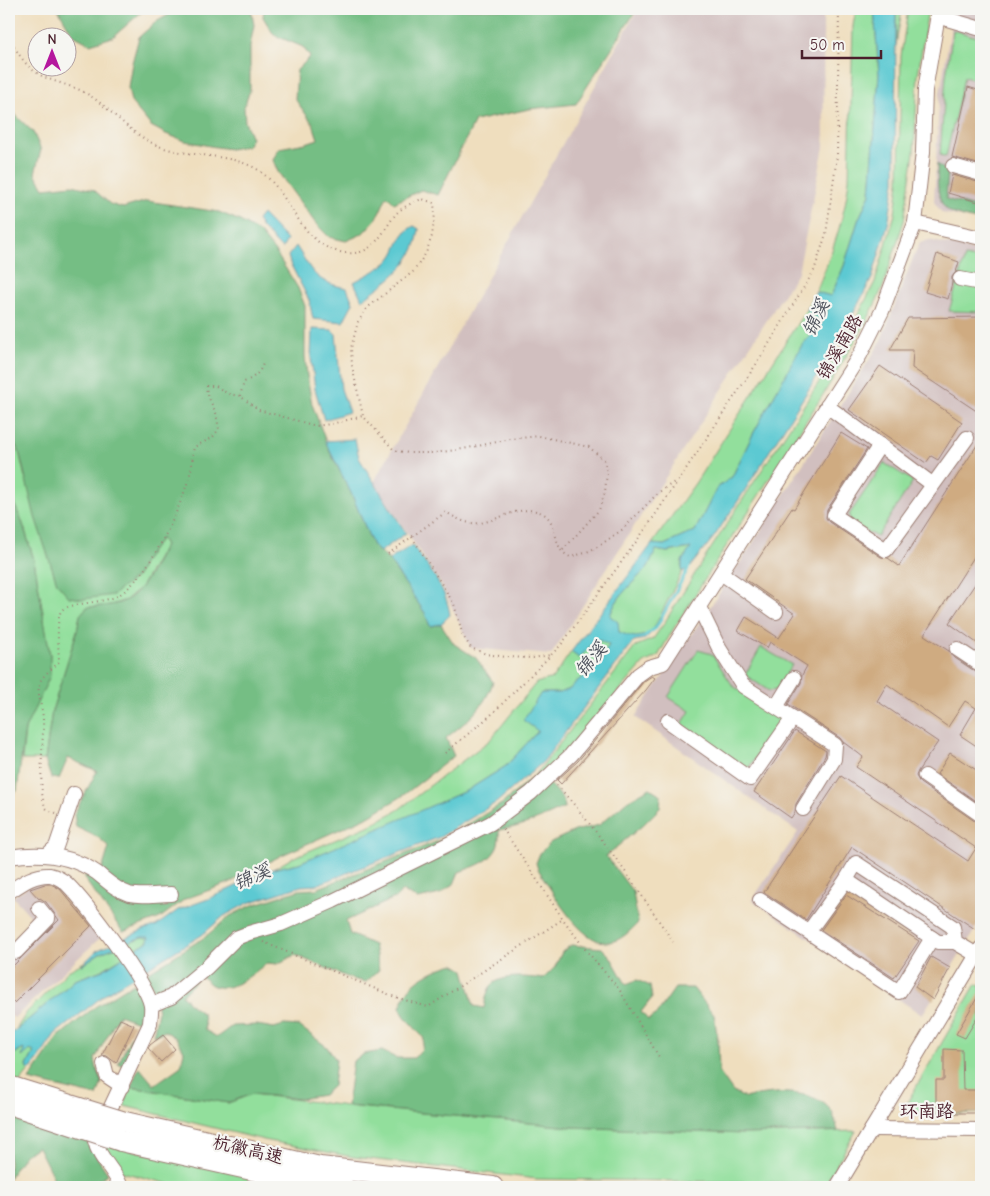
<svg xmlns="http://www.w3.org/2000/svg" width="990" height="1196" viewBox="0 0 990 1196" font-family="'Comic Neue','LXGW WenKai TC',sans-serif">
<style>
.industrial{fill:#d1bfbf}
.green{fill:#92df9c;stroke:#6e7f64}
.forest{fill:#75be84;stroke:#606e58}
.water{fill:#5cc9d2;stroke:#53747e}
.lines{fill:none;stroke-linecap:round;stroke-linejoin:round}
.stream{stroke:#5cc9d2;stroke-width:3}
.building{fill:#cfab81}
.minor-casing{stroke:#9c7e74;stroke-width:16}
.highway-casing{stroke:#9c7e74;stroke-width:22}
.path{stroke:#9c7e74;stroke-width:2;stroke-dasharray:1 4;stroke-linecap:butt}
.minor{stroke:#fff;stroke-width:14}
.highway{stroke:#fff;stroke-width:20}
.highway-bridge-casing{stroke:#9c7e74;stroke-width:22;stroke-linecap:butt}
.highway-bridge{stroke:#fff;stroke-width:20}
.labels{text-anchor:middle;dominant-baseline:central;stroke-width:4.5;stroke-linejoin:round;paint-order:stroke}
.street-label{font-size:18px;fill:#4a1f2b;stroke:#f6f6f2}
.water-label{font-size:19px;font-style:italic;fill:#4f525d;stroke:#f6f6f2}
</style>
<rect width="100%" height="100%" fill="#f6f6f2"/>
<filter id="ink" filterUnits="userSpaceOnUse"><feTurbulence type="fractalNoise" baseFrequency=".02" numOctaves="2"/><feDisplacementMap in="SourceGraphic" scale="10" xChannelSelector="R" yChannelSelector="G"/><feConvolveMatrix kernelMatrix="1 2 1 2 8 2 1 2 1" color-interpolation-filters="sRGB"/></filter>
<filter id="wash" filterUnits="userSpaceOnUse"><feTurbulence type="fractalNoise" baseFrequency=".0096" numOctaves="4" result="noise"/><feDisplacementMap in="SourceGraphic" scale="20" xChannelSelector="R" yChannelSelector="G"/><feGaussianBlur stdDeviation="1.12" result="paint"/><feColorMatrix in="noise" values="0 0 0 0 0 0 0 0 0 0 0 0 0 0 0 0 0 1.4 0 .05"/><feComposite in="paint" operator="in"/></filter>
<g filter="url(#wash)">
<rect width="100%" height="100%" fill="#efdebe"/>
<g class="industrial">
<path d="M638,9h147l38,3 1,135 -26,125 -247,383 -80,-7 -30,-64 -67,-102z"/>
<path d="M954,9h27v212l-39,-8 -8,-11 5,-103z"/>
<path d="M929,240l52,12v668l-59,95 -170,-115 46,-68 -163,-115 107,-157 138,-217 35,-90 5,-10z"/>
<path d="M43,882l14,4 44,51 -87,81 -5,-4v-65l27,-27 -23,-25 15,-10z"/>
</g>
<g class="green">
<path d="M856,9h18l5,65 -9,120 -12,27 -14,45 -13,30 -15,-4c15,-37 29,-73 33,-113l4,-153z"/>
<path d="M896,9h6l-6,36z"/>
<path d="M908,9h20l-10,66 -4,77 -10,69 -21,66 -16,34 -41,69 -152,238 -16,28 -14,7 -101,115 -6,-5 99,-127 17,-7 10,-14 36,-58 142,-219 34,-66 20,-68 4,-32 2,-126z"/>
<path d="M953,30l28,8v43l-17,-4 -18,80 -6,-2 6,-79z"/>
<path d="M965,257l16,3v52l-32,-1z"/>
<path d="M812,298l17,11 -3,7 -18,-11z"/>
<path d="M806,310l17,12 -21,23 -49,89 -21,43 -15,11 -22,43 -31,14 -12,-1 44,-62z"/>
<path d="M9,434l10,17 6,27 112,98 8,-16 16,-22 4,7 -24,42 -15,13 -46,15 -3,16 -25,80 -7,49h-23l3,-31 10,-24 15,-50 -16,-95 -11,-36 -14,-32z"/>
<path d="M884,463l29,18 -36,56 -27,-14 -1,-8z"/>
<path d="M692,548l-10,13v11l-30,60 -12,5 -7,1 -14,-6 -9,-16c5,-19 24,-34 37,-48 4,-5 6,-12 9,-18l11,2z"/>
<path d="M597,639l12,6 -11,22 -22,15 -6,7 -10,4h-19l-3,38 -32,35 -38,24 -88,39 -81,34 -26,6 19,-11 76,-32 30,-16 92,-70 46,-57 17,-5 18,-26 8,6z"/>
<path d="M761,647l31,18 -16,25 -7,1 -24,-16z"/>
<path d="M698,650l14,4 21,32 49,32 -35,52 -65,-46 8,-13 -22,-14z"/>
<path d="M150,936l-2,5 -46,29 -27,10 -60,51 12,-19 41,-41 32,-18 42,-16z"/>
<path d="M976,984l5,1v128l-65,2 -9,-3 1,-11z"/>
<path d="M26,1048l8,4 -7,14 2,5 -20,25v-40z"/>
<path d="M131,1087l97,16 24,-9 95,12 225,21 172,7 112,-3 -30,52 -289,-4 -184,-22 -89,-17 -140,-34z"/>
<path d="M102,1144l202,43h-123l-59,-15 -15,-16z"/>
</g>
<g class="forest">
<path d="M58,9h87l-32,28 -23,7 -17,-9z"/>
<path d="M179,9h72l3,16 -4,21v44l-6,17 1,15 7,16 -5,8 -17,3 -20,-3 -25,-5 -19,-7 -15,-8 -20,-24 -3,-15 4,-24 7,-26 17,-15z"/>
<path d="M264,9h373l-61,95 -47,5 -54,12 -37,74 -17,-5 -27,13 -7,-7 -10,22 -15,16 -16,7 -17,-4 -13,-13 -38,-52 -5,-12 6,-12 27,-5 12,-4 -5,-15 -18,-25 2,-29 13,-13 -7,-10 -29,-12 -11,-18z"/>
<path d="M9,109l24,23 8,18 -6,23 9,15 28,-3 22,5 16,14 13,4 24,-7 72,11 21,9 20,12 16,20 22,35 7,18v51l2,19 5,28 17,46 23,45 21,51 16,14 36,53 5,13 11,-2 13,20 22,14 17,24c-9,27 -26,39 -47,56l8,18 -53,41 -36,21 -83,37 -53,28 -44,16 -25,19 -37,14 -40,-55 20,-10 6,-20 -10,-9 -23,-11 -2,-13 23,-43 -29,-13 -9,21 -8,-1 -6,-18 7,-49 25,-80 3,-16 7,-8c12,-1 28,-1 39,-7 19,-10 29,-38 39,-55l-4,-7 -16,22 -8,16 -24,19 -30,4 -14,-2 -12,-14 -22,-66 -16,-66 -10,-17z"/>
<path d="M937,164l11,8 -2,27 35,10v12c-43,-8 -43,-15 -44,-57z"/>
<path d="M9,492l14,32 11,36 16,95v21l-25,53 -8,62 -8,7z"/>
<path d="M537,773c11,10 25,19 28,34 -21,10 -42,20 -66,23 2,29 -18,34 -40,42l-5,12 -14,10 -22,5 -16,-8 -5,6 -51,24 4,13 24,11 5,25 -13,12 -14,-3 -57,-24 -18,9 -10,-1c-14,10 -34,30 -53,23 -4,-1 -9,-7 -13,-10l-19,19 10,11 11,8 2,16 12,7 15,-11 25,-1 17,3 10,-3 15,1 28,21 9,13 -3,26 -10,9 -23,4 -48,-5 -24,9 -97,-16 8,-20 15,18 27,-19 3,-15 -7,-12 -12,-8 -12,5 5,-25 -5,-23 -9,-13 61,-38 25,-21 20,-10 49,-16 17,-1 130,-51 57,-35z"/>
<path d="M650,788l11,7 -1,13 -17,17 -37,31 27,36 5,31c-8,8 -17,18 -29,19 -28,4 -58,-53 -71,-73l-2,-6 4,-10 11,-11 24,-11 24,-6 28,-24z"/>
<path d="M571,945l31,3 8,8 16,28 11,-4 13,6 2,12 -11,14 7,8 8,-5 19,-27h18l21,27 4,26 1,31 14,20 12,6c24,-7 67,-10 85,11 4,5 6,15 8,22l-94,3 -172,-7 -225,-21 6,-45 11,-7 18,-3 14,7h18l8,-9 2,-10c-8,-12 -19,-18 -24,-32 3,-6 5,-12 9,-18 10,-13 30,-21 45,-25l10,6 10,36 10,2c1,-5 2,-13 5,-19 8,-16 40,-12 54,-10l12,-12 7,-15z"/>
<path d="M134,983l11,22v17l-20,44 -7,-2 20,-42 -19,-7 -24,44 2,10 5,13 -5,14 -68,-16 29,-43 37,-30z"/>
<path d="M9,1116l76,23 23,35 -21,13h-29l-20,-40 -13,7 -16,24z"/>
</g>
<g class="water">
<path d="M874,9h22l-1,173 -7,42 -16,54 -36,68 -96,152 -26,39 -25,31 -7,4v-11l9,-13 -24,4 -11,-2c-3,6 -5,13 -9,18 -13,14 -32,29 -37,48l8,6 1,10c15,6 18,7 33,0l-7,7 -11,2 -91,121 -46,40 -57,35 -124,48 -15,1 -53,17 -24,13 -22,19 -94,57 -53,42 -16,25 -10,12 -2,-5 7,-14 -4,-2 -8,7 2,-8 -15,7v-23l6,-2 60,-51 28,-10 45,-29 1,-4h-7l-42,16 -19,13 15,-15 49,-22 11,-3 22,-16 30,-11 65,-30 26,-6 169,-73 38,-24 32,-35 -15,-11 18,-27h19l10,-4 6,-7 22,-15 11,-22 -12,-6 -18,19 -8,-6 81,-108 12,1 31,-14 22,-43 15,-11 21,-43 49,-89 21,-23 -17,-12 2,-5 18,11 2,-7 -16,-11 4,-6 15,4 13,-30 14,-45 12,-27 9,-120z"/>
<path d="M262,214l25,26 -5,9 -20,-21 -5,-8z"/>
<path d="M414,226l5,3c-4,36 -31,51 -57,71l-8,-18c10,-6 23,-11 32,-19 14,-12 10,-28 28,-37z"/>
<path d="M296,246c17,26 18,36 51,42l6,15 -10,19 -30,-3 -4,-19 -19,-37 -2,-7z"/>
<path d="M312,329l20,1 4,4 5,55 8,23 -25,8 -9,-31 -4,-31z"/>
<path d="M355,439l4,19 47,75 -26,19 -7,-6 -21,-51 -27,-54z"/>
<path d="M412,545c16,22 34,42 38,70l-9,9 -11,2 -5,-13 -36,-53z"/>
</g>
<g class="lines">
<path class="stream" d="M646,635l10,-7 33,-61"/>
</g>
<g id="blocks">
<g class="building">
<path d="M968,87l13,4v74l-29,-8z"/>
<path d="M952,175l29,8v20l-33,-10z"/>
<path d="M937,254l22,8 -3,10 -4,5v6l-4,16 -23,-7z"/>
<path d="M981,317v97l-69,-46 1,-18h-23l18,-32z"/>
<path d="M880,366l82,56 -24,38 -7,-4 -5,7 -77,-53z"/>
<path d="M841,433l26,16 -40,61 -1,8 3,4 52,35 7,1 11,8 82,-127v107l-57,89 25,16 3,5 24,16 5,2v75l-21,-14 16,-27 -11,-7 -17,26 -61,-43 -10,17 61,41 -20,29 -2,5 4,7 56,39 5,2v94l-6,11 -123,-82 -46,73 -42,-28 77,-116 127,85 8,-13 -120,-81 7,-10 -5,-4 -15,-11 -3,-4 -52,-34 13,-21 1,-8 5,-9 -37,-24 -3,6 -29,-17 8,-14 33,21 16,-24 -50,-35 47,-71 2,1z"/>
<path d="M981,575v71l-32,-23z"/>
<path d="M652,676l3,2 -9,12 -85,94 -4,-4 21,-19 66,-80z"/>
<path d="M795,731l31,20 -1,5 -29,48 -1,8 -4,6 -37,-26z"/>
<path d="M950,753l31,20v32l-44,-31z"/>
<path d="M45,884h6l9,5 31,37 -77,77 -5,-5v-28l50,-50 -13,-18 -6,-4 -1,1 -9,-10z"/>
<path d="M846,895l73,46 -25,37 -73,-48z"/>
<path d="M931,957l19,11 -17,32 -18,-13z"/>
<path d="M981,991v20l-16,27 -9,-4z"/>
<path d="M120,1019l14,6 -18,38 -9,-7 -5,-1z"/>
<path d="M163,1035l12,14 -14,13 -13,-14 2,-3z"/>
<path d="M944,1049l18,1 1,40h18v23h-45v-33h8z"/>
</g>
</g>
</g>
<g filter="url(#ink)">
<use href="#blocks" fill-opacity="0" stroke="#9c7e74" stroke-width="1"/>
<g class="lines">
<defs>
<g id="minor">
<path d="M937,16l44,13"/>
<path d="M953,166l28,8"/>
<path d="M915,223l66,15"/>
<path d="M960,279l21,4"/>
<path d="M827,406l105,78"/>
<path d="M880,445l-46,70 52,35 81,-112"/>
<path d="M721,573l55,39"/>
<path d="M699,607l20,41 24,38 92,59 -1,14 -31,50"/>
<path d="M957,649l24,16"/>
<path d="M776,707l18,-29"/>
<path d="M668,721l82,58 43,-61"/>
<path d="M925,776l56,39"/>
<path d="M47,855l9,-8 18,-53"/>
<path d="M9,857c30,-5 62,-2 88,16 10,8 19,17 32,21 13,3 28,0 42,0"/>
<path d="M9,892c12,-8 25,-18 41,-17 5,1 13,5 17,9 19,19 79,97 84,121 1,6 -1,14 -1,19l-55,117c4,18 20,29 26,46"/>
<path d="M760,900l139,92 33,-54"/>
<path d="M809,931l37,-51"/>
<path d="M955,942h-17l-92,-62 10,-17 97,64 2,15 22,13"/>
<path d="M16,952l32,-33 -9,-11"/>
<path d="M151,1005l20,-8 36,-30 29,-29 13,-5 32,-9 52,-23 158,-78 40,-30 40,-38 67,-80 11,-8 14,-4 197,-308 22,-44 33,-88 8,-71 2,-62 14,-81"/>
<path d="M104,1064l3,12 15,10"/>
<path d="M872,1129l109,1"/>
<path d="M837,1187l144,-239"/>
</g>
<g id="highway">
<path d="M125,1122l195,45 173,20"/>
<path d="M121,1141l194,43 29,3"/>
</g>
</defs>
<use href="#minor" class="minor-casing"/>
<use href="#highway" class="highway-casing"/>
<g class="path">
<path d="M9,38c8,13 15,27 28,35 13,9 37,12 52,22 22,14 40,37 63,48 32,16 71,8 103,25 38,22 42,79 91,85 29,3 36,-22 50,-39 6,-7 18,-12 26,-15l12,4 1,11 -3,22 -6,17 -12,18 -47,37 -9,14 -7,26 1,18 11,50 31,34 14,3h26l29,-4 48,-10 28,-3 50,11 15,13 3,12 -2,20 -6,18 -37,41"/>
<path d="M240,396l4,-14c11,-5 16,-9 20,-21"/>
<path d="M412,537l42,67 9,32 8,12 15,6 20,3 27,1 17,-3"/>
<path d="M388,554l58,-42c8,5 16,10 25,11 22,3 47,-21 71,-10 14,7 12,26 19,37 2,3 6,5 9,7l15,-4 14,-7 24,-17 36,-37 17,-11"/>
<path d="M445,753l46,-38 70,-70 88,-121 108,-161 57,-92 12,-37 11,-78 2,-147"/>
<path d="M557,785c44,49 80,103 116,157"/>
<path d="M56,813c-3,-1 -7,-2 -10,-5 -9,-15 -2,-69 -3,-88 0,-10 -6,-26 -4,-35 1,-8 14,-17 20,-23 0,-11 -4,-45 3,-52 7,-7 42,-7 55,-14 32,-17 66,-92 74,-126 2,-8 1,-15 3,-23l18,-9 7,-9 -3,-16 -9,-19 -1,-8h10l12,8 12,2 19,14 57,16 15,-2 32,-8"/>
<path d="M503,829l60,90 22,30 34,40 40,68"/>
<path d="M263,942l132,55 33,10 135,-88"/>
</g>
<use href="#minor" class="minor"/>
<use href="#highway" class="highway"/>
<defs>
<g id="highway-bridge">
<path d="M9,1086l116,36"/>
<path d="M9,1104l112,37"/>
</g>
</defs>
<use href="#highway-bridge" class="highway-bridge-casing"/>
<use href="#highway-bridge" class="highway-bridge"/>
</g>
</g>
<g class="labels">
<g class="street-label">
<text transform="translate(840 347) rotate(-60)">锦溪南路</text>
<text x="927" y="1111">环南路</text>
<text transform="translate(248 1150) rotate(13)">杭徽高速</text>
</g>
<g class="water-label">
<text transform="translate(816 318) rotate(-65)">锦溪</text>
<text transform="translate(591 660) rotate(-51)">锦溪</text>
<text transform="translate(252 877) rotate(-24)">锦溪</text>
</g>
</g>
<rect width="990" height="1196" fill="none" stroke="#f6f6f2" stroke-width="30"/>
<g transform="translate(52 52)"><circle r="24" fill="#f6f6f2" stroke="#b1a0a2"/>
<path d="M0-4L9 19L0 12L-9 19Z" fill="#b5179e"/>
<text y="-8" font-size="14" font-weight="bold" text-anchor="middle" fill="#4a1f2b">N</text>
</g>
<path d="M802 50v8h79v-8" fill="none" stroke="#4a1f2b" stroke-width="2.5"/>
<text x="810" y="50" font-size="15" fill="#4a1f2b" stroke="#f6f6f2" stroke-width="4" paint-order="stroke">50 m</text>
</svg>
